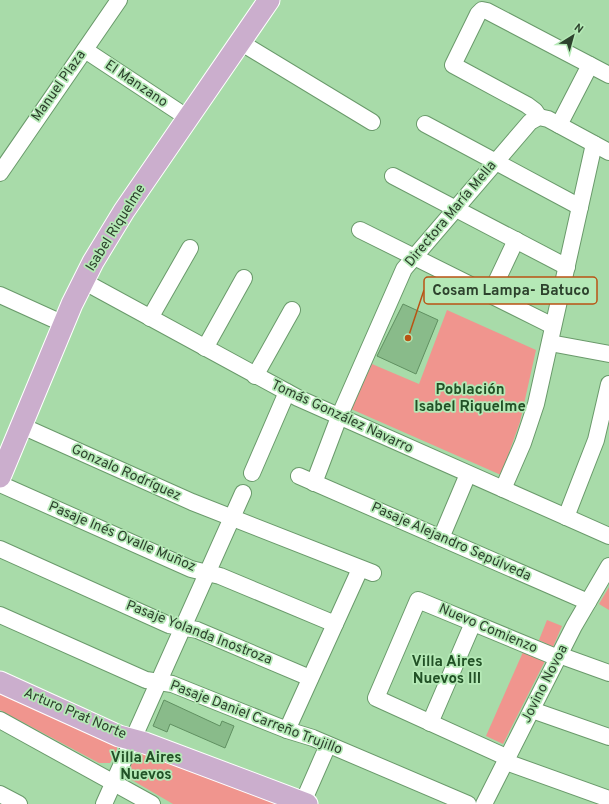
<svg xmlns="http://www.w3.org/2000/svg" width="609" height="804" viewBox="0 0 609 804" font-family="Overpass,sans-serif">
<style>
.green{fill:#f0958e}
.building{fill:#89bb8a;stroke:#609061}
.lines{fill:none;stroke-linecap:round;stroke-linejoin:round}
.minor-casing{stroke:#6a9a6b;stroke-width:18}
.major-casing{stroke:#fff;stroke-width:23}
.minor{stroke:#fff;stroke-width:16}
.major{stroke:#cbaecd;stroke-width:21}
.labels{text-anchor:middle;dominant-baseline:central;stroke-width:3.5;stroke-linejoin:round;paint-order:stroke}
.street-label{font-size:14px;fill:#2d422d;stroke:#b5e9b6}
.neighbourhood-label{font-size:15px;font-weight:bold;fill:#225126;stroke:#b5e9b6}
.leader{fill:none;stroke:#b95314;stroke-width:1.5}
.callout-dot{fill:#b95314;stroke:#b5e9b6;stroke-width:1.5}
.callout{fill:#b5e9b6;stroke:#b95314;stroke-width:1.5}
.callout-label{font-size:15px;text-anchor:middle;font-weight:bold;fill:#2d422d}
</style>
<rect width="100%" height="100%" fill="#a8dba9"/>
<g class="green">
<path d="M447,310l89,40 -16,72 -19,53 -150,-66 21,-45 47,20z"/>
<path d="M609,587v23l-10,-6z"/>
<path d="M547,620l15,6 -9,21 -14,-7z"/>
<path d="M523,652l22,9 -42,83 -17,-8z"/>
<path d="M0,692l117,51v7l-7,13h-11l-99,-53z"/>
<path d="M139,749l143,55h-109l-48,-28 3,-8z"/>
</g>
<g class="building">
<path d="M403,304l35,16 -22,54 -39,-18z"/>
<path d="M164,700l56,26 2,-5 12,5 -9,22 -55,-24 -3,8 -14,-6z"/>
</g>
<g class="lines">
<defs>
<g id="minor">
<path d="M240,42l132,80"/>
<path d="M85,50l103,68"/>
<path d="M539,117l-4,-6 -8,-6 -74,-40 25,-51 4,-4 5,1 122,64"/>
<path d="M425,124l155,83"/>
<path d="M559,125l31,-60"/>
<path d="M0,173l119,-173"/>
<path d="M393,176l174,91"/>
<path d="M360,230l193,96"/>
<path d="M83,281l215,117 311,138"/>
<path d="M0,295l64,29"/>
<path d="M490,295l26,-55"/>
<path d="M150,318l40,-70"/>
<path d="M550,343l59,11"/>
<path d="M205,348l39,-70"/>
<path d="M255,376l37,-66"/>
<path d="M22,426l170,76 181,71"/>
<path d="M252,473l35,-81"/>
<path d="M299,476l289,126"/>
<path d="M314,483l25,-66 65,-148 126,-147 9,-5 9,2 61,33"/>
<path d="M0,484l191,85 29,7 115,48"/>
<path d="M503,489l20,-46 13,-39 58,-260"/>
<path d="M566,517l30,-77 13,-56"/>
<path d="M441,538l27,-64"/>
<path d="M0,549l169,76 28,5 113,48"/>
<path d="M0,615l146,65 26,4 115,46 26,8 155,66"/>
<path d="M559,655l50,18"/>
<path d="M532,710l77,27"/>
<path d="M0,720l152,84"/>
<path d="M430,723l43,-100"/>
<path d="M287,730l73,-161"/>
<path d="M508,758l-132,-60 42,-98 140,58"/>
<path d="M506,762l103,37"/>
<path d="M0,794l19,10"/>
<path d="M303,802l25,-57"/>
<path d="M104,804l139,-311"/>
<path d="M484,804l90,-178 35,-60"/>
</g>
<g id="major">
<path d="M0,477l72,-173 21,-42 31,-51 145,-211"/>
<path d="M0,682l119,54 26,7 162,61"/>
</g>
</defs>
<use href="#minor" class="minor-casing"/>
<use href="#major" class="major-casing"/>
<use href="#minor" class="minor"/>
<use href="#major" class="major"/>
</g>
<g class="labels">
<g class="street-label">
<text transform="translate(136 84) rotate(34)">El Manzano</text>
<text transform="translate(59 86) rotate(-55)">Manuel Plaza</text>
<text transform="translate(451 214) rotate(-50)">Directora María Mella</text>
<text transform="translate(116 228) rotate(-58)">Isabel Riquelme</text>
<text transform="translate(342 417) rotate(25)">Tomás González Navarro</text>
<text transform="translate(126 473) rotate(24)">Gonzalo Rodríguez</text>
<text transform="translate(122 537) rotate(23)">Pasaje Inés Ovalle Muñoz</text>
<text transform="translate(451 542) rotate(24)">Pasaje Alejandro Sepúlveda</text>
<text transform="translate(488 629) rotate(23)">Nuevo Comienzo</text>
<text transform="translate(199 633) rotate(21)">Pasaje Yolanda Inostroza</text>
<text transform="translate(545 684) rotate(-63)">Jovino Novoa</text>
<text transform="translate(75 714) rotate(23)">Arturo Prat Norte</text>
<text transform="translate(256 718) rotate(21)">Pasaje Daniel Carreño Trujillo</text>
</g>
<g class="neighbourhood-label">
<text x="470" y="390">Población<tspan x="470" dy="17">Isabel Riquelme</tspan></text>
<text x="447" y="662">Villa Aires<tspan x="447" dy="17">Nuevos III</tspan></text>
<text x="146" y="758">Villa Aires<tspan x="146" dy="17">Nuevos</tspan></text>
</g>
</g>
<path class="leader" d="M408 338L424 290"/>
<circle class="callout-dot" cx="408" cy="338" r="4"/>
<rect class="callout" x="424" y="277" width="173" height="27" rx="4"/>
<g class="callout-label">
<text x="511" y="295">Cosam Lampa- Batuco</text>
</g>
<g transform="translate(573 36) rotate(37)" stroke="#b5e9b6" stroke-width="3" paint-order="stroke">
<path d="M0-3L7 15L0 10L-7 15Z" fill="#2d422d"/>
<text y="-6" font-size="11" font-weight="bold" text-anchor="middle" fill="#2d422d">N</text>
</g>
</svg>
